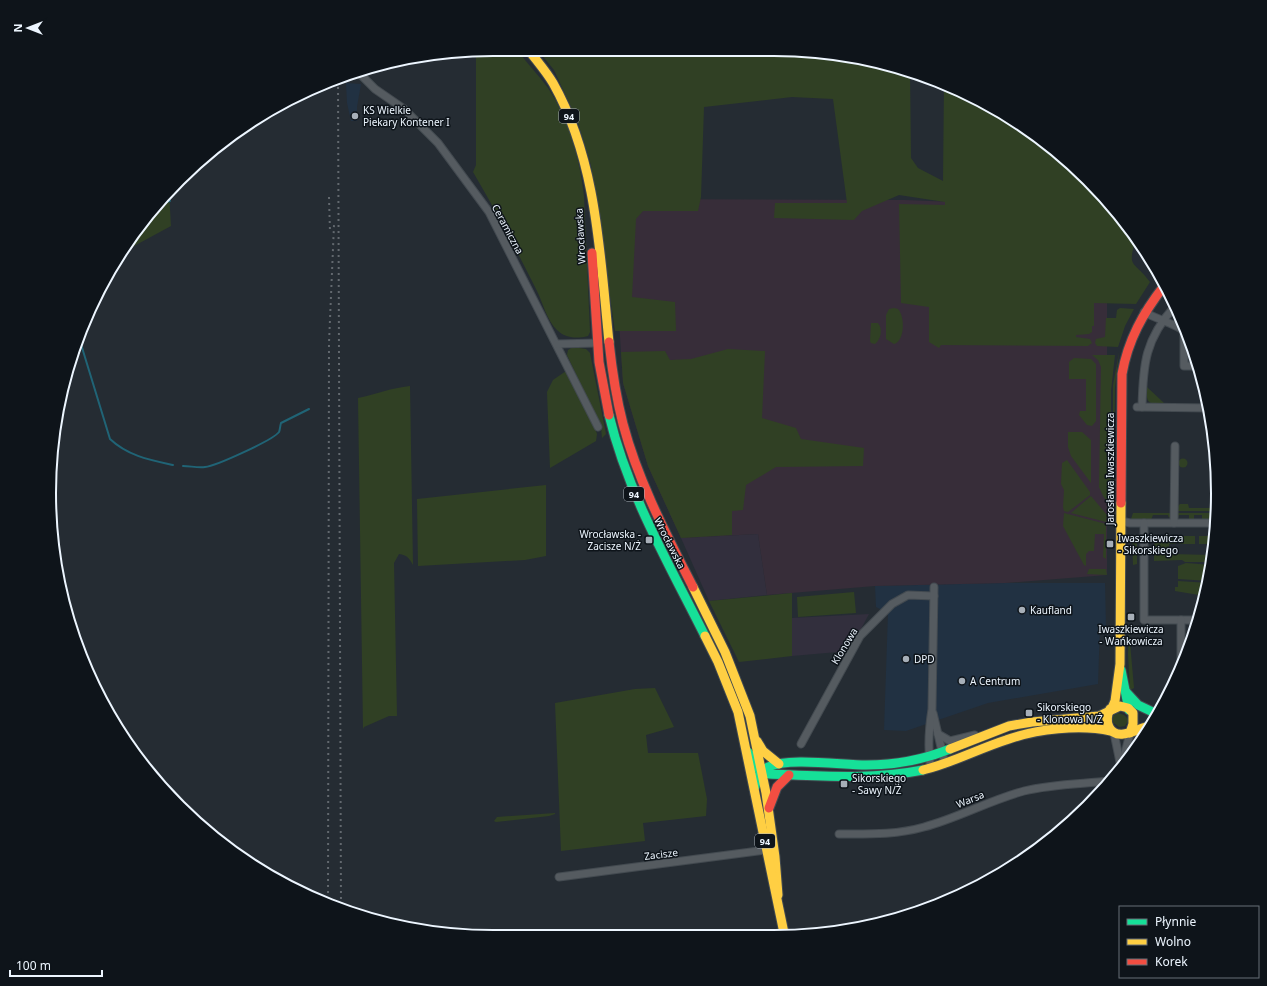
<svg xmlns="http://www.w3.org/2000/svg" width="1267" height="986" viewBox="0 0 1267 986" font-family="'Noto Sans',sans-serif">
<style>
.built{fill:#213142}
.industrial{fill:#322f3d}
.medical{fill:#372d39}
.green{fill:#304024}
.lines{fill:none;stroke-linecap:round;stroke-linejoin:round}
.stream{stroke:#206476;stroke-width:2}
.street-casing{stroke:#434a50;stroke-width:9}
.fast-casing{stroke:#434a50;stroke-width:11}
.slow-casing{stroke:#434a50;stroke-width:11}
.jam-casing{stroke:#434a50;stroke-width:11}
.street{stroke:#555b60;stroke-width:7}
.fast{stroke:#16e098;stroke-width:9}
.slow{stroke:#ffcf43;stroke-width:9}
.jam{stroke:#f24e42;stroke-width:9}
.rail{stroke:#62686e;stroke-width:2;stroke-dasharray:2 4;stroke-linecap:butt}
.poi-dot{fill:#a7afb8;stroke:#0e141a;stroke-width:1.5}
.labels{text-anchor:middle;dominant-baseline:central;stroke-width:3;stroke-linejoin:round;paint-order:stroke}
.shield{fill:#0e141a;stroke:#aab2ba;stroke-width:1}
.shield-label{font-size:9px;font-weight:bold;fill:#edf6ff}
.poi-label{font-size:10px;fill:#edf6ff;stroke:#0e141a;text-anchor:start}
.street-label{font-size:10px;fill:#edf6ff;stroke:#0e141a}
.rim{fill:none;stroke:#edf6ff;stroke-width:2}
</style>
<rect width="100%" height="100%" fill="#252c33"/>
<g class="built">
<path d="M346,83l15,1 -4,23v14h-6l-4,-18z"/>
<path d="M1005,583h100l1,43h-6l-2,58 -110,19 -82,28 -22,-1 4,-117 -12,-6 -1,-21z"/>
</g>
<g class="industrial">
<path d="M758,534l9,61 -58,6 -28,-63z"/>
<path d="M869,614l-20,37 -57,5v-38z"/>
</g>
<path class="medical" d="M611,199l294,1 202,8v367l-102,8 -130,3 -108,9 -9,-61 -77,4 -33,-72 -25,-83z"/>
<g class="green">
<path d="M493,49h24c9,14 21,25 31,39 21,31 32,72 36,108l6,136 -2,4c-12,3 -23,2 -31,-6 -10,-9 -14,-27 -20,-39 -20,-40 -41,-80 -64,-119l3,-7v-114z"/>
<path d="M537,49l266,1 107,21 1,87 7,10 25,13 1,-97 27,11 73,46 64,59 28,38c-9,32 -3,21 14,44l-14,22 -42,-1v23h-2v6l-3,2 -13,1v2l14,2 2,4 -4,3 -147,-1 -2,3 -10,-6v-35l-28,-4 -2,-99 46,1v-3l-46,-7 -37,16 -8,9 -80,-2 1,-15h72l-14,-104 -41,-2 -88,10 -3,90 -3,14h-55l-7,8 -4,78 43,5 1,29h-61l-24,-166 -14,-45 -23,-50z"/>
<path d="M169,192l2,34 -48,26z"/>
<path d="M1148,255l9,18 -2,2 -4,-1 -4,-7z"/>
<path d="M894,308l4,1c7,7 7,32 -4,35l-8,-5v-24l3,-6z"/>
<path d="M1120,308l14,1 -9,17 -7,21 -21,-1 -2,-3 1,-4 9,-2 1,-19h10l1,-8z"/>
<path d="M871,323h7c5,6 3,16 -3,21l-4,-1 -1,-2z"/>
<path d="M573,347l13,2 4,4 16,81 -4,4 -1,-11 -34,-72 1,-5z"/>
<path d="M728,349l37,2 -3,67 34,10 5,11 63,9 -1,18 -87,1 -30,18 -3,25 -11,1v24l-51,3 -33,-72 -25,-83 -2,-31 44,-1 5,9 21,-1z"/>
<path d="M1119,352l-4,36 -1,109 -1,2v-114z"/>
<path d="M1092,355h23l-4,36v110l-2,4 -6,-9 -4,-9 2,-120 -3,-7z"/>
<path d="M1074,358l17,1 5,5v57l-4,5 -5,-1 -8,-10 1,-4h6v-32h-17v-17z"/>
<path d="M566,371l2,2 26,53 3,8 -1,7 -46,27 -3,-76 6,-12z"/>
<path d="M410,386l3,179c-4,-7 -6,-10 -14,-11l-5,9 3,153h-8l-25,11 -1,2 -5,-331c19,-4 33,-10 52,-12z"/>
<path d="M1147,387l1,1 16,15c-16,1 -18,1 -17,-16z"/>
<path d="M1068,432h14l9,8v43l-20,-27 -3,-9z"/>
<circle cx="1183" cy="463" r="4.5"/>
<path d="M1067,460l23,32v3l-22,17 -4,-1 -1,-4 1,-17 -3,-6 1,-21z"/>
<path d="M546,485v71l-21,4 -107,6 -1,-67z"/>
<path d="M1091,496l16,19 -1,7 -35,-9z"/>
<path d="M1180,504h8l1,4h24l1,-4 3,1 -1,6h-39l1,-5z"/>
<path d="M1064,513l42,11v35l-3,-2 1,-23h-9l-1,17h-5l-3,3v12l-2,-1 -21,-39z"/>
<path d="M1133,513h39l-3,5 -1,-3h-15l-2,5 -20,-1z"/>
<path d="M1177,513h39v3h-3v4h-11v-5h-8v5h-5v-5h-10l-1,3z"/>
<path d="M1134,535h3v29l-4,1 -1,-29z"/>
<path d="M1154,535l22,1v8h-7l1,10 42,1 -1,7h-26l-3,-2 -28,1z"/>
<rect x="1179" y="536" width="16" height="8"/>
<path d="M1199,536h15l-1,8h-14z"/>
<path d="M1186,563l25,2 -2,16 -31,-2v-13z"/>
<path d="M1089,569h17l1,6 -20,-1z"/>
<path d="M1178,581l31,2 -4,13 -30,-5v-4h3z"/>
<path d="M854,592l2,21 -58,4 -1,-20z"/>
<path d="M792,593v63l-53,6 -30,-61z"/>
<path d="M1129,631l5,57 -4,2 -2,-36z"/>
<path d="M655,688l19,39 -28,8 2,18h50l9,46 -1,17 -63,7 2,18 -84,10 -6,-148 80,-14z"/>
<path d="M1118,713l6,2 5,5 -4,6 -6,1 -8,-6 2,-5z"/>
<path d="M555,813v1l-6,2 -53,6 -2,-1 3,-4z"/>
</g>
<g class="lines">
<g class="stream">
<path d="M160,203l10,-2"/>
<path d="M80,341l30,98c18,17 40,21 63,26"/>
<path d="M183,466c7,0 15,2 22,1 11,-1 68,-27 74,-35 1,-2 1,-6 2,-9l28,-14"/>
</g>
<defs>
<g id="street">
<path d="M358,72l17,17 29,20 34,34 51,69 109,215"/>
<path d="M1144,312c10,6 34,13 40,19v35h13"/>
<path d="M557,344l41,-1"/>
<path d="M1137,407l73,1"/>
<path d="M1142,407c1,-43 3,-68 33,-101"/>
<path d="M1121,521l9,2h85"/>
<path d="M1144,523v97h53"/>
<path d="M1174,523l1,-77"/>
<path d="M1181,670v-50"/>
<path d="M933,713l12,51"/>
<path d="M1114,733l7,34"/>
<path d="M938,734l12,7 25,-6"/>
<path d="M801,744l59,-108 32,-32 16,-9 26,1"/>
<path d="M1122,765l8,-32"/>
<path d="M931,768c-4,-20 -2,-40 1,-59l2,-122"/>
<path d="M839,834c29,0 57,1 85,-7 34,-9 66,-27 100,-36 28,-7 57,-7 85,-10"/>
<path d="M559,877l207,-27"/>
</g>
<g id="fast">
<path d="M609,415c19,79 60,149 96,221"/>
<path d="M1121,670l8,40"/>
<path d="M1126,692l12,13 19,9"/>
<path d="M748,752l9,16 12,6c52,2 103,6 154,-4"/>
<path d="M755,787c1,-8 5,-16 13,-20 20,-10 74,-2 98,-2 29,0 57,-5 84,-16"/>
</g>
<g id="slow">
<path d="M528,49c8,11 18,22 25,34 44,78 47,172 56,259"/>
<path d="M693,587l32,65 25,64 16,77 9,64 3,38"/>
<path d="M705,636l13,26 20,50 46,221"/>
<path d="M1112,708l3,-7 5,-37 1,-161"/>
<path d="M1110,709c-3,6 -4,12 -1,18 8,16 29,1 41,-1"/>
<path d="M757,741l6,10 16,13"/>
<path d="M950,749l59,-23 23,-4 67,-6 21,-10 8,2 5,5v11l-3,9"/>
<path d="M923,770c29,-7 55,-21 83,-30 30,-11 74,-16 105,-9"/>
</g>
<g id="jam">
<path d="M592,253l7,109 10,53"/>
<path d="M609,342c3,28 7,55 14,82 15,57 43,110 70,163"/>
<path d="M1121,503l1,-129c6,-34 21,-61 42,-88"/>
<path d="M769,808l8,-21 12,-12"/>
</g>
</defs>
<use href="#street" class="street-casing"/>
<use href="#fast" class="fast-casing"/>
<use href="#slow" class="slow-casing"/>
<use href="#jam" class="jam-casing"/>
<use href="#street" class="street"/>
<use href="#fast" class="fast"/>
<use href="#slow" class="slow"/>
<use href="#jam" class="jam"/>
<g class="rail">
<path d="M338,81l3,827"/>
<path d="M329,197l1,35"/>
<path d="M328,905l1,-562 5,-118"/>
</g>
</g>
<g class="poi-dot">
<circle cx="355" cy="116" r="4"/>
<rect x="645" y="536" width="8" height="8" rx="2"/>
<rect x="1106" y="540" width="8" height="8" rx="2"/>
<circle cx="1022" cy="610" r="4"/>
<rect x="1127" y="613" width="8" height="8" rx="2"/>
<circle cx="906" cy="659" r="4"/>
<circle cx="962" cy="681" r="4"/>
<rect x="1025" y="709" width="8" height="8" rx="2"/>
<rect x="840" y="780" width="8" height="8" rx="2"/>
</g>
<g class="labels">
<g class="shield">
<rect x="559" y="109" width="20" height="14" rx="3"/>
<rect x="624" y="487" width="20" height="14" rx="3"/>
<rect x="755" y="834" width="20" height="14" rx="3"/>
</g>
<g class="shield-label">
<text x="569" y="116">94</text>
<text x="634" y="494">94</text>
<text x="765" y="841">94</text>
</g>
<g class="poi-label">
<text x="363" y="110">KS Wielkie<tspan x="363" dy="12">Piekary Kontener I</tspan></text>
<text x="641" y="534" text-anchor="end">Wrocławska -<tspan x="641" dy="12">Zacisze N/Ż</tspan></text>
<text x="1118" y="538">Iwaszkiewicza<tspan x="1118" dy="12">- Sikorskiego</tspan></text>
<text x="1030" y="610">Kaufland</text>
<text x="1131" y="629" text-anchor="middle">Iwaszkiewicza<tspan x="1131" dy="12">- Wańkowicza</tspan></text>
<text x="914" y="659">DPD</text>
<text x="970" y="681">A Centrum</text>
<text x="1037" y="707">Sikorskiego<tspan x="1037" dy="12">- Klonowa N/Ż</tspan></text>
<text x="852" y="778">Sikorskiego<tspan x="852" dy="12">- Sawy N/Ż</tspan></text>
</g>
<g class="street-label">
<text transform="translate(508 229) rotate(62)">Ceramiczna</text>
<text transform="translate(580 236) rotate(-93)">Wrocławska</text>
<text transform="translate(1110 469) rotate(-90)">Jarosława Iwaszkiewicza</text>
<text transform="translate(670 543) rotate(63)">Wrocławska</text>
<text transform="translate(844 646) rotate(-59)">Klonowa</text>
<text transform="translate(970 799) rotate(-22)">Warsa</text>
<text transform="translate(661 854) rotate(-7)">Zacisze</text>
</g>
</g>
<path d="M0 0H1267V986H0ZM493 56H774A437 437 0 0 1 1211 493V493A437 437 0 0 1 774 930H493A437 437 0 0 1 56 493V493A437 437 0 0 1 493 56Z" fill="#0e141a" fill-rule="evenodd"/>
<path class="rim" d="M493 56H774A437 437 0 0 1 1211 493V493A437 437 0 0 1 774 930H493A437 437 0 0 1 56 493V493A437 437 0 0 1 493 56Z"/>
<rect x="1119" y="906" width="140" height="72" fill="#0e141a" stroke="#676e76"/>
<rect x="1127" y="919" width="20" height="6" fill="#16e098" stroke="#676e76"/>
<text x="1155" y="926" font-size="12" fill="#edf6ff">Płynnie</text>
<rect x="1127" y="939" width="20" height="6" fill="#ffcf43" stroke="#676e76"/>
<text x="1155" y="946" font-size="12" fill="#edf6ff">Wolno</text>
<rect x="1127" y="959" width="20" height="6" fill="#f24e42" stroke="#676e76"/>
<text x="1155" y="966" font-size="12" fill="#edf6ff">Korek</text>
<g transform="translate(28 28) rotate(270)" stroke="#0e141a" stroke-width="3" paint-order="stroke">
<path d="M0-3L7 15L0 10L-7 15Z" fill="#edf6ff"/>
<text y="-6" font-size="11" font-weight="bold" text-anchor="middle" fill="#edf6ff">N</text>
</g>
<path d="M10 970v6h92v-6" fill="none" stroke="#edf6ff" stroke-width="2"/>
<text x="16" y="970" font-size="12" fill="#edf6ff" stroke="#0e141a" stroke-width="3" paint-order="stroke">100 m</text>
</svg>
